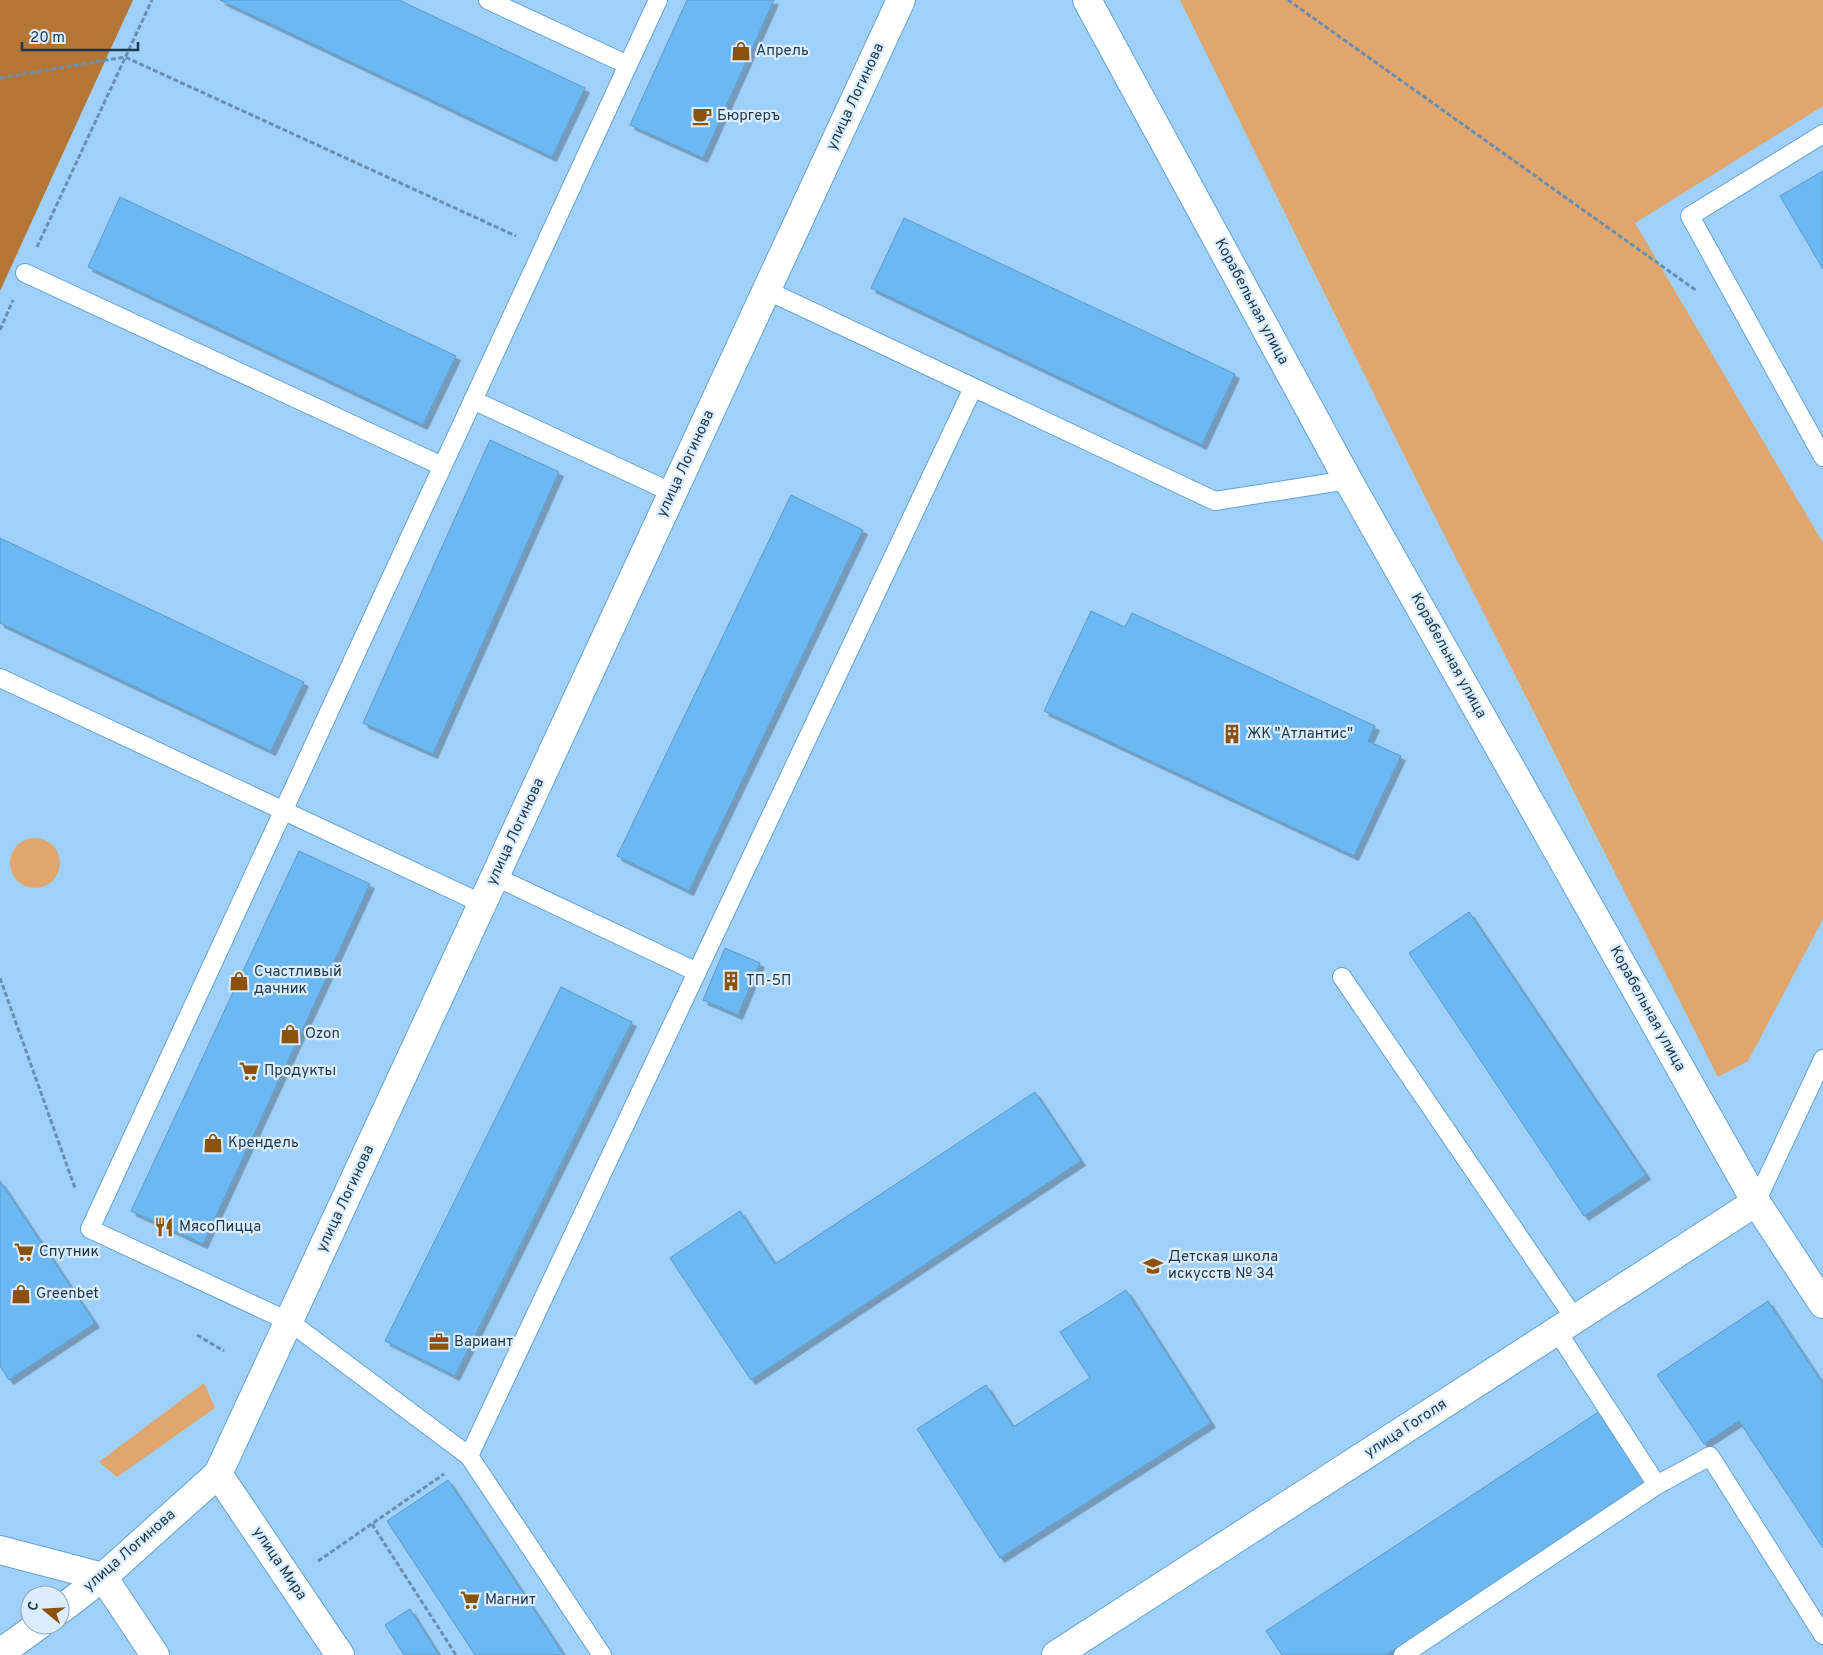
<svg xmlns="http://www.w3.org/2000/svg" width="1823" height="1655" viewBox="0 0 1823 1655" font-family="Overpass,sans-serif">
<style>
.green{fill:#e1a66e}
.forest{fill:#b57534}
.building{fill:#6cb8f2;stroke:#5c9aca;filter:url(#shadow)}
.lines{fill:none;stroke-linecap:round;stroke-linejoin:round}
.lane-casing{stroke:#64a2d2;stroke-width:20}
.street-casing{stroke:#64a2d2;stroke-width:30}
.secondary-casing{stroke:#64a2d2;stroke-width:30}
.path{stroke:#688fb0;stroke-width:3;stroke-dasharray:5 2.5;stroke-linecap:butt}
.lane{stroke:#fff;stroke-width:18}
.street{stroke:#fff;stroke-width:28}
.secondary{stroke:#fff;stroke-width:28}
.labels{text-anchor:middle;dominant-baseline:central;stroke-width:4.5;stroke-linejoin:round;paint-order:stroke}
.poi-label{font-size:15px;fill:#1e384c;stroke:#dbedfd;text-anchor:start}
.street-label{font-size:15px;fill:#1e384c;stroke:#dbedfd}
</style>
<defs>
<filter id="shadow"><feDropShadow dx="4.5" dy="4.5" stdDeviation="0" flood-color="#0004"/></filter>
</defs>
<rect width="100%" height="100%" fill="#9fd0f9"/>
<g class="green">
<path d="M1180,0h643v106l-188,117 188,320v376l-75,142 -30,16 -309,-612z"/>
<circle cx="35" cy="863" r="25"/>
<path d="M204,1383l11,25 -98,69 -18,-15z"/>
</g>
<path class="forest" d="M0,0h133l-133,291z"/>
<g class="building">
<path d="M220,0h179l186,88 -33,69z"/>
<path d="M687,0h87l-71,158 -73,-33z"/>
<path d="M1823,171v98l-43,-73z"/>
<path d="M120,197l336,159 -33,69 -335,-158z"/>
<path d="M904,218l331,156 -33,71 -331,-157z"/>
<path d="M490,440l69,32 -126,282 -70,-31z"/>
<path d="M791,495l72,35 -174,361 -72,-35z"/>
<path d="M0,538l304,144 -33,69 -271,-128z"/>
<path d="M1091,611l34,16 7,-14 243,113 -7,15 33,15 -47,100 -310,-145z"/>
<path d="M299,851l71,33 -167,360 -72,-33z"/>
<path d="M1469,912l177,263 -62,41 -175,-263z"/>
<path d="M725,948l35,15 -22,52 -35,-15z"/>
<path d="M561,987l71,35 -177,354 -70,-35z"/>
<path d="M1035,1092l46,69 -330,219 -81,-122 70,-47 35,53z"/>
<path d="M0,1181l95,142 -86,57 -9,-14z"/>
<path d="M1126,1290l85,133 -211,135 -83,-129 69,-44 27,42 77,-49 -30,-46z"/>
<path d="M1768,1301l55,83v164l-84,-127 -35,23 -47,-69z"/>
<path d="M1600,1411l47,71 -261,173h-104l-16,-24z"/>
<path d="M448,1480l32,48 84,127h-89l-88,-134z"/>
<path d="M410,1609l29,46h-35l-19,-30z"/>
</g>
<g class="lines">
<defs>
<g id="lane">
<path d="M488,0l140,65"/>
<path d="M1823,134l-133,82 133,241"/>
<path d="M25,273l417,193"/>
<path d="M766,290l449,211 133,-21"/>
<path d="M473,400l200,93"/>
<path d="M0,678l483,226"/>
<path d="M496,877l201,95 -228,484 133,199"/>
<path d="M697,972l276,-584"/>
<path d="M1342,977l233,342"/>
<path d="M1756,1202l67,-143"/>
<path d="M469,1456l-179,-134 -200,-93 568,-1229"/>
<path d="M1657,1485l53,-29 113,179"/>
<path d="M1403,1655l254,-170 -100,-154"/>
</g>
<g id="street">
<path d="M1087,0l261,480 408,722 67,102"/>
<path d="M0,1550l103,27"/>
<path d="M60,1610l43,-33"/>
<path d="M0,1653l39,-28"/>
<path d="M1056,1655l700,-453"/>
</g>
<g id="secondary">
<path d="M218,1474l122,181"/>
<path d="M155,1655l-52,-78 115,-103 683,-1474"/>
</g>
</defs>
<use href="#lane" class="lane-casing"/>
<use href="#street" class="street-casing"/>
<use href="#secondary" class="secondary-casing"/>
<g class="path">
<path d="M1288,0l409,291"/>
<path d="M0,78l125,-21 391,179"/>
<path d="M37,247l115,-247"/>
<path d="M0,330l13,-30"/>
<path d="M0,978l75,210"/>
<path d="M197,1335l27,16"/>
<path d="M372,1524l84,131"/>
<path d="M318,1561l126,-87"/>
</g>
<use href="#lane" class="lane"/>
<use href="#street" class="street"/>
<use href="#secondary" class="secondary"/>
</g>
<defs>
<symbol id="shop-bare" viewBox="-9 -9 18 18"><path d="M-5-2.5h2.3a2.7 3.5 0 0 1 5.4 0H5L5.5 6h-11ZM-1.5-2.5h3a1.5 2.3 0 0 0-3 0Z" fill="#8c520c" stroke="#dbedfd" stroke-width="2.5" paint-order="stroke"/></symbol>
<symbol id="cafe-bare" viewBox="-9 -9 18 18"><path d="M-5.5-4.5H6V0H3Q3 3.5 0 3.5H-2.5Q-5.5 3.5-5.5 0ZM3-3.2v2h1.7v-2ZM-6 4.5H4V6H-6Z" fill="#8c520c" stroke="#dbedfd" stroke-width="2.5" paint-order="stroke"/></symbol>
<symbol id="building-bare" viewBox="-9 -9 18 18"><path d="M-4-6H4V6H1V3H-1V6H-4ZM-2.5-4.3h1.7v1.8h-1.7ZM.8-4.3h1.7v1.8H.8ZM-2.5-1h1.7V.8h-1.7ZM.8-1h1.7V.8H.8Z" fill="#8c520c" stroke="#dbedfd" stroke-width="2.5" paint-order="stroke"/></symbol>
<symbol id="supermarket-bare" viewBox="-9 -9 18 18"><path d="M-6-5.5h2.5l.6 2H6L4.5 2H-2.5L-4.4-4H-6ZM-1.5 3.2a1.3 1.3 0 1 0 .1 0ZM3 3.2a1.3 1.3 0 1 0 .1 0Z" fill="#8c520c" stroke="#dbedfd" stroke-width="2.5" paint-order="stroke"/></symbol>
<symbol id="restaurant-bare" viewBox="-9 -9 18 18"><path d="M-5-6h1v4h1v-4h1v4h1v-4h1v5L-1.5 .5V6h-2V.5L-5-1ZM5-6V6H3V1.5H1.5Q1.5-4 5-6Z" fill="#8c520c" stroke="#dbedfd" stroke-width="2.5" paint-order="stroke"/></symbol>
<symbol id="school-bare" viewBox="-9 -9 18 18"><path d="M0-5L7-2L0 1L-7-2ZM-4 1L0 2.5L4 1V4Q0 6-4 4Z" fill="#8c520c" stroke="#dbedfd" stroke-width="2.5" paint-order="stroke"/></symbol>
<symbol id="office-bare" viewBox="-9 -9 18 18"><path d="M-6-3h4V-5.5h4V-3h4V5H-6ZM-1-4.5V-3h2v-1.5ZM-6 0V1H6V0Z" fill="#8c520c" stroke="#dbedfd" stroke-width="2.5" paint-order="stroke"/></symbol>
</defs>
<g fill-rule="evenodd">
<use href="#shop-bare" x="727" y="37" width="28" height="28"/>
<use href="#cafe-bare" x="688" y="102" width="28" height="28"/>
<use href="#building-bare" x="1218" y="720" width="28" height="28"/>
<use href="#shop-bare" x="225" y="967" width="28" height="28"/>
<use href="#building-bare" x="717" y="967" width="28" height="28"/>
<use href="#shop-bare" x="276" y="1020" width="28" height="28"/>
<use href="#supermarket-bare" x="235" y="1057" width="28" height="28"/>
<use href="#shop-bare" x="199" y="1129" width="28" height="28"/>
<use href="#restaurant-bare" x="150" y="1213" width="28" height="28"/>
<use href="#supermarket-bare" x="10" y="1238" width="28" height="28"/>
<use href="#school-bare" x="1139" y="1252" width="28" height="28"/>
<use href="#shop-bare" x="7" y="1280" width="28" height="28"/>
<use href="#office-bare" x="425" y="1328" width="28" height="28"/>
<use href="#supermarket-bare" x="456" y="1586" width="28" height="28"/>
</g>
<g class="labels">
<g class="poi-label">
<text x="756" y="51">Апрель</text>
<text x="717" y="116">Бюргеръ</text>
<text x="1247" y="734">ЖК "Атлантис"</text>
<text x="254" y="972">Счастливый<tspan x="254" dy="17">дачник</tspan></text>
<text x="746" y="981">ТП-5П</text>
<text x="305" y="1034">Ozon</text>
<text x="264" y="1071">Продукты</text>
<text x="228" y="1143">Крендель</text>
<text x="179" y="1227">МясоПицца</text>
<text x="39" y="1252">Спутник</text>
<text x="1168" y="1257">Детская школа<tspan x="1168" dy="17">искусств № 34</tspan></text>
<text x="36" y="1294">Greenbet</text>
<text x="454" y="1342">Вариант</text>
<text x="485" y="1600">Магнит</text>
</g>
<g class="street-label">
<text transform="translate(856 97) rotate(-65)">улица Логинова</text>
<text transform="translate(1251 302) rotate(62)">Корабельная улица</text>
<text transform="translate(686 464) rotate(-65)">улица Логинова</text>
<text transform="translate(1448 656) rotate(61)">Корабельная улица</text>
<text transform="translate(516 832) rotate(-65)">улица Логинова</text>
<text transform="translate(1647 1009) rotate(61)">Корабельная улица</text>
<text transform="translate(346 1199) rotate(-65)">улица Логинова</text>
<text transform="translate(1406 1429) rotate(-33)">улица Гоголя</text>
<text transform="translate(130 1551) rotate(-41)">улица Логинова</text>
<text transform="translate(279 1564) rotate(56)">улица Мира</text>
</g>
</g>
<g transform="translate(45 1610) rotate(288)"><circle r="24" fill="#dbedfd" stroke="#8fa5b6"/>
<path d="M0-4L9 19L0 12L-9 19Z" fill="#8c520c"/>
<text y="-8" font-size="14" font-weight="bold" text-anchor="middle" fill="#1e384c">С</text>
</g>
<path d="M22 42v8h116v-8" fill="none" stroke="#1e384c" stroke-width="2.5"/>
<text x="30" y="42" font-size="15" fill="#1e384c" stroke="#dbedfd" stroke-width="4" paint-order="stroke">20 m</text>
</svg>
